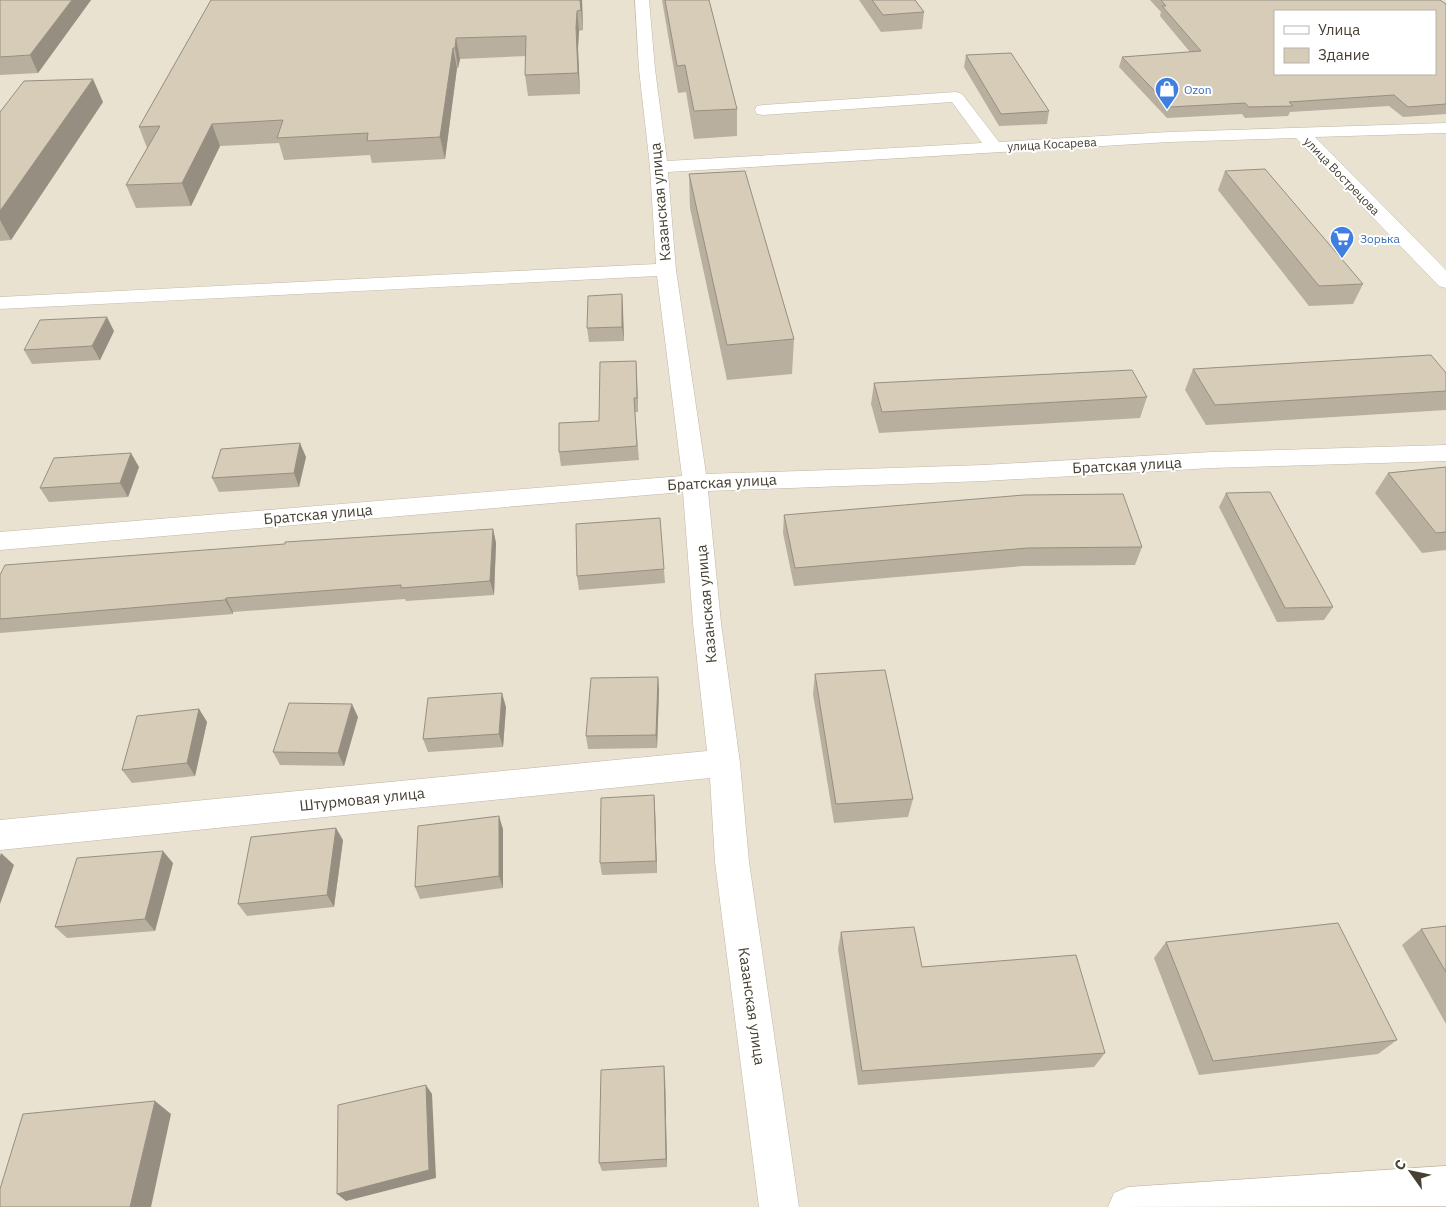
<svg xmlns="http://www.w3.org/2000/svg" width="1446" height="1207" viewBox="0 0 1446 1207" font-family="'IBM Plex Sans',sans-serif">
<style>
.residential{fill:#e9e2d1;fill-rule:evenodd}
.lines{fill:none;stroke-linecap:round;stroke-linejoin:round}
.minor-casing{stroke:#c1b8a5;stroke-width:1}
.minor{fill:#fff;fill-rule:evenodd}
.wall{fill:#b9af9e}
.shaded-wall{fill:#968f81}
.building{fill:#d7ccb8;stroke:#968f81;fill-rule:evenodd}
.labels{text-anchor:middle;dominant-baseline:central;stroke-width:4;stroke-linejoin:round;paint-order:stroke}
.far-shop-label{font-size:12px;fill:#366cbe;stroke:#fff;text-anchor:start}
.far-street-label{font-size:12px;fill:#474033;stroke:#fff}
.street-label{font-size:15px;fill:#474033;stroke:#fff}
</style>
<rect width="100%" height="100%" fill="#f4f0e4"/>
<path class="residential" d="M0,0h1446v1207h-1446zM1275,11h160v63h-160z"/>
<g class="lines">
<defs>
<g id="minor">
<path d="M635,0h14l6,69 12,92 315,-18 -30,-41 -189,13 -6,-1 -2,-4 2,-4 6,-1 193,-13 6,2 37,48 170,-10 277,-9v10l-131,4 131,133v18l-7,-2 -143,-148 -127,4 -501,30 8,98 30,204 278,-9 228,-13 234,-7v16l-234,7 -228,13 -276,10 13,132 19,140 9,99 50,345h-40l-44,-345 -5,-84 -710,72v-30l707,-69 -14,-128 -10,-131 -683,58v-18l682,-56 -25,-200 -657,33v-12l656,-33 -6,-97 -11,-98z"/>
<path d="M1446,1166v40l-338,1 6,-14 14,-6z"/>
</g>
</defs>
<use href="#minor" class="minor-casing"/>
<use href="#minor" class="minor"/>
</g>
<g class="wall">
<path d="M0,0h91l-53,73 -38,2z"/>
<path d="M211,0h371l1,30 -4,1 -1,17 2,46 -52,2 -3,-21 1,-19 -66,3 -2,9h-1l-12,91 -73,4 -2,-8 -86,5 -5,-17 -59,3 -29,60 -55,2 -10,-23 21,-37 -8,-21z"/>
<path d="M662,0h47l28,109v27l-43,3 -8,-47 -8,1z"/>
<path d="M859,0h56l9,12 -2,17 -41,3z"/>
<path d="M1150,0h290l6,4v110l-43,3 -14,-11 -99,6 -2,4 -43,2 -3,-4 -75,4 -48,-51 3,-10 68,-5 -30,-36 1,-4z"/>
<path d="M966,55l83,56 -2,13 -48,2 -35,-59z"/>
<path d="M103,102l-92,138 -11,1v-129z"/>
<path d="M1225,171l138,113 -10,20 -44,2 -91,-116z"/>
<path d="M689,174l105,165 -2,35 -65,6 -37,-172z"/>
<path d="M622,294l2,47 -35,1 -2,-14z"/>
<path d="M114,331l-14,29 -68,4 -8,-14z"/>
<path d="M636,361l2,51h-3l4,48 -78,6 -2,-14 40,-31z"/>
<path d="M1193,369l253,4v37l-240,15 -21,-35z"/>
<path d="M874,383l273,14 -7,21 -261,15 -8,-29z"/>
<path d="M306,457l-7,30 -80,5 -7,-14z"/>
<path d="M139,467l-11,30 -79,5 -9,-14z"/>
<path d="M1446,467v83l-24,3 -47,-60 13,-20z"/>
<path d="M1226,493l107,114 -9,13 -47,2 -58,-115z"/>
<path d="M784,515l358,32 -7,18 -112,1 -229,20 -11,-53z"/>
<path d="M493,529l3,14 -2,52 -88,6 -1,-2 -172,13v2l-233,19v-58z"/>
<path d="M664,569l1,14 -86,7 -2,-14z"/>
<path d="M815,674l98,125 -5,18 -74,6 -21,-129z"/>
<path d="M658,677l1,14 -2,57 -69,1 -2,-13z"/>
<path d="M506,707l-3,40 -75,5 -5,-13z"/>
<path d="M199,709l8,13 -12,54 -63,7 -10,-13z"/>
<path d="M358,717l-14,49 -64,-1 -7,-13z"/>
<path d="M654,795l1,13 2,65 -55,2 -2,-12z"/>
<path d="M503,829v59l-83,11 -5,-12z"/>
<path d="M343,840l-9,67 -87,9 -9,-12z"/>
<path d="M173,863l-18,68 -88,7 -12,-11z"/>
<path d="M1446,926v98l-44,-79 19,-16z"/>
<path d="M841,932l81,35 183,86 -11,14 -236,18 -20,-136z"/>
<path d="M1166,942l231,98 -19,14 -179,21 -45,-117z"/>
<path d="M665,1076l2,91 -65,4 -3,-8z"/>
</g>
<g class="shaded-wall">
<path d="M72,0h19l-53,73 -8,-18z"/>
<path d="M580,0h2l1,30z"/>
<path d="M577,11l2,20 -1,17 2,46 -2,-21 -2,-45z"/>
<path d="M456,38l4,21 -2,9 -3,-20z"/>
<path d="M453,48l4,20 -12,91 -5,-22z"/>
<path d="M93,79l10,23 -92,138 -11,-20v-9z"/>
<path d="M212,124l8,22 -29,60 -9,-23z"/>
<path d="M622,294l1,14 1,33 -2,-14z"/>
<path d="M107,317l7,14 -14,29 -8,-14z"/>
<path d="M636,361l1,14 1,37 -1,-14z"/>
<path d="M300,443l6,14 -7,30 -5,-14z"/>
<path d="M131,453l8,14 -11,30 -8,-14z"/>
<path d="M493,529l3,14 -2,52 -4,-14z"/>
<path d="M226,598l7,14v2l-8,-14z"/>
<path d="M658,677l1,14 -2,57 -1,-13z"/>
<path d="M502,693l4,14 -3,40 -4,-13z"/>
<path d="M352,704l6,13 -14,49 -6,-13z"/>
<path d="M199,709l8,13 -12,54 -8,-13z"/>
<path d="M654,795l1,13 2,65 -1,-12z"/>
<path d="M499,816l4,13v59l-4,-12z"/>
<path d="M336,828l7,12 -9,67 -7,-12z"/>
<path d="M163,851l10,12 -18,68 -10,-12z"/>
<path d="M1,853l13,12 -14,39v-48z"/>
<path d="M664,1066l1,10 2,91 -1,-8z"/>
<path d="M426,1085l6,9 4,84 -90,23 -9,-7z"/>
<path d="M155,1101l16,13 -20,93h-21z"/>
</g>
<g class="building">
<path d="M0,0h72l-42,55 -30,2z"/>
<path d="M211,0h369l1,10 -4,1 -1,17 2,45 -53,2 1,-39 -70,2 -1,10h-2l-13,89 -73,4 1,-8 -91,5 6,-18 -71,4 -30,59 -56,2 34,-59 -21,1z"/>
<path d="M665,0h44l28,109 -43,2 -9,-46 -8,1z"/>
<path d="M872,0h43l9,12 -41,3z"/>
<path d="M1161,0h279l6,4v100l-38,3 -14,-12 -105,7 4,4 -44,1 -4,-4 -75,4 -48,-50 79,-6 -39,-45h4zM1275,11h160v63h-160z"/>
<path d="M1011,53l38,58 -48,3 -35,-59z"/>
<path d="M93,79l-93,132v-99l24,-31z"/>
<path d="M1265,169l98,115 -44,2 -94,-115z"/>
<path d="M745,171l49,168 -67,6 -38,-171z"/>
<path d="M622,294v33l-35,1 1,-32z"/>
<path d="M107,317l-15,29 -68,4 16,-30z"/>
<path d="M1431,355l15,18v18l-231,14 -22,-36z"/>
<path d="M636,361l1,37h-3l3,48 -78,6v-29l40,-2 1,-59z"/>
<path d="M1132,370l15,27 -265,15 -8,-29z"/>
<path d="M300,443l-6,30 -82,5 9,-29z"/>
<path d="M131,453l-11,30 -80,5 14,-30z"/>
<path d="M1446,467v65l-10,1 -48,-60z"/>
<path d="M1270,492l63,115 -48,1 -59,-115z"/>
<path d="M1123,494l19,53 -114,1 -233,20 -11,-53 240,-20z"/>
<path d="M660,518l4,51 -87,7 -1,-52z"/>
<path d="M493,529l-3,52 -89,7v-3l-175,13 -1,2 -225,19v-44l5,-10 280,-21v-2z"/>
<path d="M885,670l28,129 -77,5 -21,-130z"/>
<path d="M658,677l-2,58 -70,1 5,-58z"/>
<path d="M502,693l-3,41 -76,5 5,-41z"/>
<path d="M289,703l63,1 -14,49 -65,-1z"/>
<path d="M199,709l-12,54 -65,7 15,-54z"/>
<path d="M654,795l2,66 -56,2 1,-65z"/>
<path d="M499,816v60l-84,11 3,-61z"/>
<path d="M336,828l-9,67 -89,9 13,-67z"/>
<path d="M163,851l-18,68 -90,8 22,-69z"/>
<path d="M1338,923l59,117 -184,21 -47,-119z"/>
<path d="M1446,926v46l-25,-43z"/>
<path d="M914,927l8,40 154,-12 29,98 -243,18 -21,-139z"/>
<path d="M664,1066l2,93 -67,4 2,-93z"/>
<path d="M426,1085l3,85 -92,24 1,-89z"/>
<path d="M155,1101l-25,106h-130v-18l23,-75z"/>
</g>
<defs>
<symbol id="shop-pin" viewBox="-11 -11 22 30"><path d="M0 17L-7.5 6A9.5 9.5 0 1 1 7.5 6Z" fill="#3f7fe0" stroke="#fff"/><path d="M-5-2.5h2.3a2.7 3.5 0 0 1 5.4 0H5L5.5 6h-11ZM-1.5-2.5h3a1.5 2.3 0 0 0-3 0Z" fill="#fff"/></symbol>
<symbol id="supermarket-pin" viewBox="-11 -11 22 30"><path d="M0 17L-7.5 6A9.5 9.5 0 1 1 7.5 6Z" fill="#3f7fe0" stroke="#fff"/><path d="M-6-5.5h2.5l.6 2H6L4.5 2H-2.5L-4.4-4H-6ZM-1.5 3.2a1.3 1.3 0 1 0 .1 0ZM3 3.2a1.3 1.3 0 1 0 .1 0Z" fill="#fff"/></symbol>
</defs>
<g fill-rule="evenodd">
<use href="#shop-pin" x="1153" y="75" width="28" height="38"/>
<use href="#supermarket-pin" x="1328" y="224" width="28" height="38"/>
</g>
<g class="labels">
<g class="far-shop-label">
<text x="1184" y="89">Ozon</text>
<text x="1360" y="238">Зорька</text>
</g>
<g class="far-street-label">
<text transform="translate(1052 144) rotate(-3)">улица Косарева</text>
<text transform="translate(1342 176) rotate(46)">улица Вострецова</text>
</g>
<g class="street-label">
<text transform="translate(660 202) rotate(-95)">Казанская улица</text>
<text transform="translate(1127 465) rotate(-3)">Братская улица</text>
<text transform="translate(722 482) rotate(-3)">Братская улица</text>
<text transform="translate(318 514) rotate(-5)">Братская улица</text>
<text transform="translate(706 604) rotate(-95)">Казанская улица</text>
<text transform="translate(362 799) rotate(-6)">Штурмовая улица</text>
<text transform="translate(752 1006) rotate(82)">Казанская улица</text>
</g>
</g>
<rect x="1274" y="10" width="162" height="65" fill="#ffffff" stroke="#b5b3ad"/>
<rect x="1284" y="26" width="25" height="8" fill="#ffffff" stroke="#b5b3ad"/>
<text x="1318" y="35" font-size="15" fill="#474033">Улица</text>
<rect x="1284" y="48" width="25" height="15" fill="#d7ccb8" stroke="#b5b3ad"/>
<text x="1318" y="60" font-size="15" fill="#474033">Здание</text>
<g transform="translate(1411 1172) rotate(303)" stroke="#ffffff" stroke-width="4" paint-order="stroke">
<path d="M0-4L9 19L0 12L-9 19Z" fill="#474033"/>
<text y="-8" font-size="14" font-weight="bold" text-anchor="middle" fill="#474033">С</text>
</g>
</svg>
